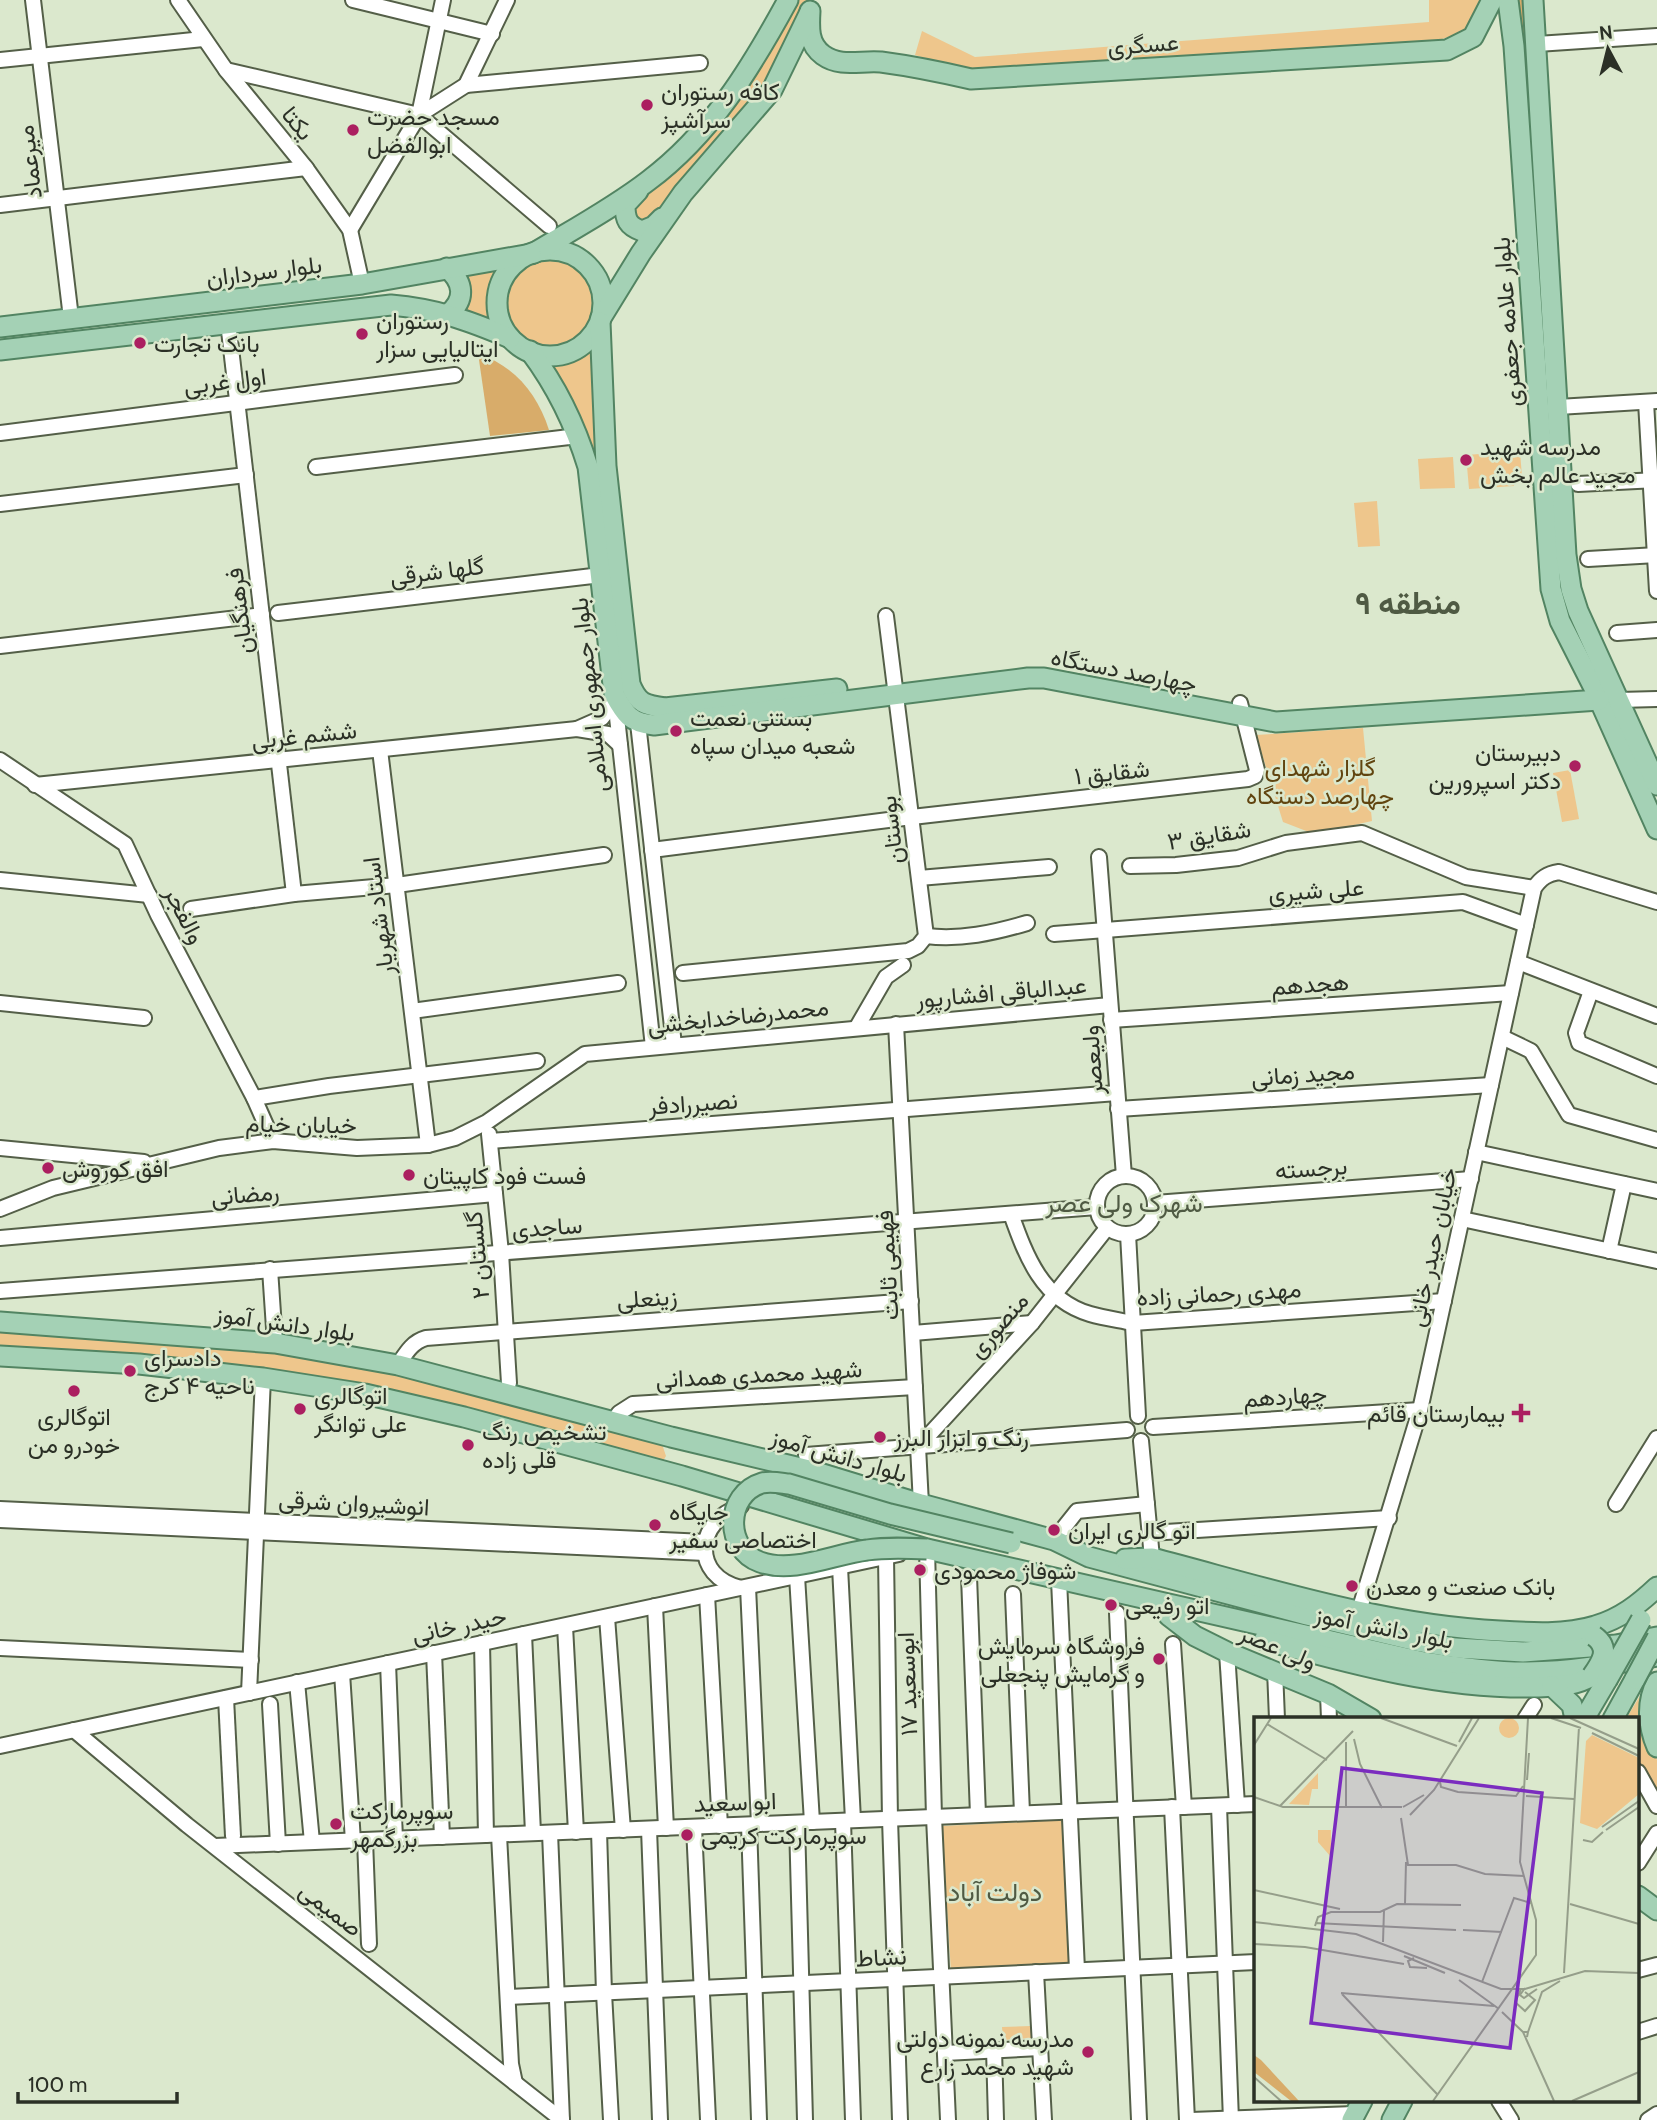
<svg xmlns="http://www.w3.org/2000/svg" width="1657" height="2120" viewBox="0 0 1657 2120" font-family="Cabin,Vazirmatn,sans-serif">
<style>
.green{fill:#eec68c}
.forest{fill:#d8ac6a}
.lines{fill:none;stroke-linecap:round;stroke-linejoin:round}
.minor-casing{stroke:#545f48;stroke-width:18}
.major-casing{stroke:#528462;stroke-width:23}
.minor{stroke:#fff;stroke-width:14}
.major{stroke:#a4d1b5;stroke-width:19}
.major-bridge-casing{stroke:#528462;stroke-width:23;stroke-linecap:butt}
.major-bridge{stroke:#a4d1b5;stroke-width:19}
.poi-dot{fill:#ab1f60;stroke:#dbe8cd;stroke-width:2.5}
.labels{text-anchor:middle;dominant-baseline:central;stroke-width:5;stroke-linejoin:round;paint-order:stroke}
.street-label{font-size:24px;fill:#2b3026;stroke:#dbe8cd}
.poi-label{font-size:24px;fill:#2b3026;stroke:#dbe8cd;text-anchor:start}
.park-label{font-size:24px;fill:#61440f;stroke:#dbe8cd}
.neighbourhood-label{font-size:26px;fill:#4f5a43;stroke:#dbe8cd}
.district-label{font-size:32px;font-weight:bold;fill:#4f5a43;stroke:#dbe8cd}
.inset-road{fill:none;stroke:#959e8a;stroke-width:2}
.view{fill:#7b2cbf;fill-opacity:0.15;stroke:#7b2cbf;stroke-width:3.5}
.inset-edge{fill:none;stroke:#2b3026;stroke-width:3.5}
</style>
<rect width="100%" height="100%" fill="#dbe8cd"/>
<g class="green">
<path d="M797,0h11c-26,52 -52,104 -92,147 -12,14 -27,24 -39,38 -10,11 -22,35 -38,37l-4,-6v-11z"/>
<path d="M1429,0h51l-2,19 -16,14 -27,8 -468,31 -52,-17 7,-24 53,26 454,-35z"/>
<circle cx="550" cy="302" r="43"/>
<path d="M504,267c-13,22 -12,39 -4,62l-44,-17 5,-42z"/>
<path d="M596,335l8,154 -64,-130c23,3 42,-6 56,-24z"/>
<path d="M1520,451l2,26 -8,1v8l-45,3 -3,-34z"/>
<path d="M1453,457l2,31 -35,1 -2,-30z"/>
<path d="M1377,501l3,45 -22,1 -4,-44z"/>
<path d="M1363,728l9,93 -58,13 -31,-12 -27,-87z"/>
<path d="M1570,770l9,49 -17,3 -9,-49z"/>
<path d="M0,1328l274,21 139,25 249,70 4,12 -3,5 -219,-54 -444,-58z"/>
<path d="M1641,1694l2,20 14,46v36l-19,-32v-45h-12z"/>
<path d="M1062,1820l7,147 -118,5 -9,-146z"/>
<path d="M1031,2026l1,12 -29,2 -1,-13z"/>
</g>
<g class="forest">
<path d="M1519,0h6l41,595 -5,2z"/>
<path d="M478,353c37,14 59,40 71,77l-59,6z"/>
</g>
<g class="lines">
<defs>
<g id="minor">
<path d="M33,0l38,318"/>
<path d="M178,0l48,70 80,98 44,62 12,54"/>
<path d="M353,0l139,34"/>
<path d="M1537,44l120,-8"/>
<path d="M0,60l203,-21"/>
<path d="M226,70l193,45 130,111"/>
<path d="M466,85l234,-22"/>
<path d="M419,115l47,-30 41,-85"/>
<path d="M0,205l306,-37"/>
<path d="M350,230l69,-115 24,-115"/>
<path d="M228,322l66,572"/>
<path d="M1646,402l11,189"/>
<path d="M1558,407l99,-6"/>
<path d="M0,433l455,-58"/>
<path d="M316,467l262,-31"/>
<path d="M1578,484l79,-4"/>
<path d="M0,504l246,-29"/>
<path d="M1588,559l69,-4"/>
<path d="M278,613l323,-38"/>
<path d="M1617,633l40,-3"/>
<path d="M0,646l262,-31"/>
<path d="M615,699l38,348"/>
<path d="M1619,700l38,-1"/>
<path d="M615,701l-13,17 -25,11 31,5 12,11"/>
<path d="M638,723l36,322"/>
<path d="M380,750l48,395"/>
<path d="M0,760l125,84 33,71 96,183 19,43"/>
<path d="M35,785l542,-56"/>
<path d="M652,850l260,-33 336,-38 7,-3 2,-6 -17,-67"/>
<path d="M1099,857l25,319"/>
<path d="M1130,866l46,-1 62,-7 48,-15 76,-10 104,44 68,11"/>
<path d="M919,878l130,-11"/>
<path d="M0,880l149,15"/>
<path d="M191,909l103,-15 103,-9 207,-30"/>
<path d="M1054,934l409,-32 63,23"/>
<path d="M926,936c35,4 67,-3 101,-13"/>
<path d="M1518,962l139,54"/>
<path d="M683,973l225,-22 10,-5 8,-10 -40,-320"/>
<path d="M1591,991l-15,42 3,10 78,33"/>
<path d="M0,1003l144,15"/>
<path d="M412,1011l206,-28"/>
<path d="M1111,1020l400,-27"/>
<path d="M896,1024l25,480"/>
<path d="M857,1027l29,-50 17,-12"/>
<path d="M1502,1037l29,14 38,64 88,25"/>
<path d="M254,1098l75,-12 208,-25"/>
<path d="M1118,1109l373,-24"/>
<path d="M489,1134l12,119 8,130"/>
<path d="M490,1141l627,-48"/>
<path d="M0,1148l144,14"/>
<path d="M1476,1152l181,39"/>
<circle cx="1126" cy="1205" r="29"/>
<path d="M1155,1203l316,-24"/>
<path d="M0,1209l53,-21 166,-40 54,-7 84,7 71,-3 27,-7 32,-16 98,-68 525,-49"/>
<path d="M1011,1214c15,42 31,86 79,100 14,4 29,6 43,9l311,-22"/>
<path d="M1462,1219l195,42"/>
<path d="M1128,1234l10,182"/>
<path d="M0,1238l495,-44"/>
<path d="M1609,1251l15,-67"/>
<path d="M270,1269l5,74"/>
<path d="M0,1291l1097,-84"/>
<path d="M913,1333l119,-10"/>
<path d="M398,1365c8,-12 14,-23 28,-27l485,-37"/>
<path d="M613,1422l6,-9 14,-9 282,-17"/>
<path d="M1153,1427l267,-17"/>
<path d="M1141,1441l11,117"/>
<path d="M918,1447l114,-124 75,-95"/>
<path d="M806,1455l321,-25"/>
<path d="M1616,1504l41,-66"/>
<path d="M0,1509l705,33"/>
<path d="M0,1520l705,33"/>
<path d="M1150,1533l239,-15"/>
<path d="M1054,1540l23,-29 70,-7"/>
<path d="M919,1550l8,-1 7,268 14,303"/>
<path d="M886,1557l4,262 10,301"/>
<path d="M840,1567l13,253"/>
<path d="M797,1576l15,246"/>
<path d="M969,1576l9,239"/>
<path d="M1059,1580l18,390"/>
<path d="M748,1587l11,237"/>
<path d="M741,1588c-50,-12 -46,-67 0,-82"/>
<path d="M1013,1594l9,219"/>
<path d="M707,1595l13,231"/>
<path d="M655,1606l11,222"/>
<path d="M1359,1611l61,-201 114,-522c7,-10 13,-14 25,-16l98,30"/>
<path d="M1117,1613l22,507"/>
<path d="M607,1617l16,213"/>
<path d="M565,1626l11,206"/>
<path d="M524,1634l9,199"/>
<path d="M482,1643l4,192"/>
<path d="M1173,1644l11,163"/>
<path d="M0,1648l251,12"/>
<path d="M1227,1652l10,153"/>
<path d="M434,1653l8,184"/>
<path d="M388,1663l7,176"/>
<path d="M1275,1670l2,49"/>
<path d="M342,1673l11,168"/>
<path d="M297,1682l15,160"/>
<path d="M249,1693l14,-315"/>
<path d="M1328,1694l1,25"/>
<path d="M226,1698l7,138"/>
<path d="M270,1704l8,140"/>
<path d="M1525,1719l9,-14"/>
<path d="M74,1730l113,95 375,295"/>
<path d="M0,1746l899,-192"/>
<path d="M1638,1772l19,34"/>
<path d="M1219,1806l12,314"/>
<path d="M1172,1807l15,313"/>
<path d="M843,1821l10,299"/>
<path d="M797,1823l8,297"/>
<path d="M749,1825l10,295"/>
<path d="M694,1827l14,293"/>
<path d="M649,1829l11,291"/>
<path d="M599,1831l5,162 7,127"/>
<path d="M550,1833l12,287"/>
<path d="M499,1835l12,229 4,19"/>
<path d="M365,1840l4,104"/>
<path d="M215,1846l1041,-42"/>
<path d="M1638,1863l19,-30"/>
<path d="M1638,1970l19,-5"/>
<path d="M1036,1972l8,148"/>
<path d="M508,1997l748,-35"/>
<path d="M1638,2032l19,-6"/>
<path d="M994,2049l2,71"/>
<path d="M945,2053l95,-5"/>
<path d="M1499,2101l12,19"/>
<path d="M1191,2120l164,-6"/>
<path d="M1648,2120l9,-6"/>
</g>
<g id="major">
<path d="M1508,0l6,46 37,543 9,32 34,67 63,141"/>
<path d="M1533,0l33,555 5,34 7,22 79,174"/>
<path d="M810,11c-1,17 -2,33 13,44 18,13 38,5 58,7 30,4 60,10 90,17l476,-29 26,-13 19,-37"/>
<path d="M638,191l-13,14c0,15 3,21 17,26l12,-5 8,-8"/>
<circle cx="550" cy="303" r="53"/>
<path d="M534,253c38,-23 79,-45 114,-72 63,-47 103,-113 140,-181"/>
<path d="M447,268c17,14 19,32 1,46"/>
<path d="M601,318l40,-65 42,-60 89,-103 37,-76"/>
<path d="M600,322l6,144 24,218c8,20 15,21 35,24l172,-19"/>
<path d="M0,327l362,-43 169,-30"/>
<path d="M0,350l391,-45c46,4 76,15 119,33"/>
<path d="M530,351c27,36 45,73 58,116l26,227c11,20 16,29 40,31l374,-47h16l232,44 323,-22"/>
<path d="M0,1322l275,21 123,22 273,72 142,34 108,33 133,36 35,17 218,58 114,27 35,6 67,4 93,-7 41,-8"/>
<path d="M0,1356l139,8 124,14 102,16 99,23 218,59 245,73 492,112c36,6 72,11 108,11 44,0 87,-8 130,-16"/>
<path d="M1125,1559l27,-1c115,30 229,67 348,73 31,2 66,4 95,-5 25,-7 44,-22 62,-39"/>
<path d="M1169,1616l26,20 32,16 101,42 43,25"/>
<path d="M1264,1640c88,24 178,49 271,47 20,-1 39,0 57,-11"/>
<path d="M1657,1682c-11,20 -9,44 0,65"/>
<path d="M1552,1686l20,19 3,14"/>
<path d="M1584,1719l23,-39"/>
<path d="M1613,1719l22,-40"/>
<path d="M1638,1896l19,14"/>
<path d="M1352,2120l10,-19"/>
<path d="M1392,2120l10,-19"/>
</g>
</defs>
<use href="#minor" class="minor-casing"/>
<use href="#major" class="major-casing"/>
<use href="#minor" class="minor"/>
<use href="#major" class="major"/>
<defs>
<g id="major-bridge">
<path d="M927,1549c-20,-1 -40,-2 -60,1 -33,4 -74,24 -107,12 -36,-13 -35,-68 2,-79 9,-2 18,0 27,1l101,30 121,29"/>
<path d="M1592,1676c10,-14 19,-28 2,-40"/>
<path d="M1635,1679l22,-41"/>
<path d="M1607,1680l34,-60"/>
</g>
</defs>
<use href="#major-bridge" class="major-bridge-casing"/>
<use href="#major-bridge" class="major-bridge"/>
</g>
<g class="poi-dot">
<circle cx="647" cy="105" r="7"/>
<circle cx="353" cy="130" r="7"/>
<circle cx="362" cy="334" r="7"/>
<circle cx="140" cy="343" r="7"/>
<circle cx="1466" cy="460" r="7"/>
<circle cx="676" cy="731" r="7"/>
<circle cx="1575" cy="766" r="7"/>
<circle cx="48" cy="1168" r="7"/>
<circle cx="409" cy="1175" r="7"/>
<circle cx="130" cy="1371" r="7"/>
<circle cx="74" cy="1391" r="7"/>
<circle cx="300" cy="1409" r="7"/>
<path d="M1517.5 1402.5h7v7h7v7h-7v7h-7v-7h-7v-7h7z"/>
<circle cx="880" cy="1437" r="7"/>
<circle cx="468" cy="1445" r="7"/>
<circle cx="655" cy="1525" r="7"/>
<circle cx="1054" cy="1530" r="7"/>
<circle cx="920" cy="1570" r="7"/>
<circle cx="1352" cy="1586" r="7"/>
<circle cx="1111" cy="1605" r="7"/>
<circle cx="1159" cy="1659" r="7"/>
<circle cx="336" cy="1824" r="7"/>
<circle cx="687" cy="1835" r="7"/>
<circle cx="1088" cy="2052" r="7"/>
</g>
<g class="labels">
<g class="street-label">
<text transform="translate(1143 44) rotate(-4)">عسگری</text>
<text transform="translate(298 123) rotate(51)">یکتا</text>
<text transform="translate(29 162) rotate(-97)">میرعماد</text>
<text transform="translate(264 271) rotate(-7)">بلوار سرداران</text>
<text transform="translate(1507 322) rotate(-94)">بلوار علامه جعفری</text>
<text transform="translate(225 381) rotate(-7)">اول غربی</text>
<text transform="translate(437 571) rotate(-7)">گلها شرقی</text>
<text transform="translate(239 611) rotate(-97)">فرهنگیان</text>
<text transform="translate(1124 670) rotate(11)">چهارصد دستگاه</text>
<text transform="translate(589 695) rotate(-96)">بلوار جمهوری اسلامی</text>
<text transform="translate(304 735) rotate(-6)">ششم غربی</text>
<text transform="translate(1112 772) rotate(-6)">شقایق ۱</text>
<text transform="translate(891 830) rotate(-97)">بوستان</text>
<text transform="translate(1209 835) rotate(-9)">شقایق ۳</text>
<text transform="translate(1316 890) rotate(-4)">علی شیری</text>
<text transform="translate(185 915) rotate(63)">والفجر</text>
<text transform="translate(378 916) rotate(-97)">استاد شهریار</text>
<text transform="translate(1310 984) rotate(-4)">هجدهم</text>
<text transform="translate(1001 992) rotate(-5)">عبدالباقی افشارپور</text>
<text transform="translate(738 1016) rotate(-6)">محمدرضاخدابخشی</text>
<text transform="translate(1092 1060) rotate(-94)">ولیعصر</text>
<text transform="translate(1303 1074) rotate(-4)">مجید زمانی</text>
<text transform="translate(693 1103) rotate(-4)">نصیررادفر</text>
<text transform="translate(301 1124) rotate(1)">خیابان خیام</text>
<text transform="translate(1311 1168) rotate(-4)">برجسته</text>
<text transform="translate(245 1194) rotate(-5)">رمضانی</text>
<text transform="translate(547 1227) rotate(-4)">ساجدی</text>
<text transform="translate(1432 1247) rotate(-78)">خیابان حیدر خانی</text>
<text transform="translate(477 1255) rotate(-95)">گلستان ۲</text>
<text transform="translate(887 1265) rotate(-93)">فهیمی ثابت</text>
<text transform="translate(1219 1293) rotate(-3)">مهدی رحمانی زاده</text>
<text transform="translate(647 1298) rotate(-4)">زینعلی</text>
<text transform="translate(285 1323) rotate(8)">بلوار دانش آموز</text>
<text transform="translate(998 1325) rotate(-49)">منصوری</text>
<text transform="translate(759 1374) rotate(-3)">شهید محمدی همدانی</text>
<text transform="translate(1285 1396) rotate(-4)">چهاردهم</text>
<text transform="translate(839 1455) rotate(16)">بلوار دانش آموز</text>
<text transform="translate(354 1503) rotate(3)">انوشیروان شرقی</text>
<text transform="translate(459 1625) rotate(-12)">حیدر خانی</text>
<text transform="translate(1384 1627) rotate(11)">بلوار دانش آموز</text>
<text transform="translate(1278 1647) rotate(23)">ولی عصر</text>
<text transform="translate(907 1684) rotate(-92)">ابوسعید ۱۷</text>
<text transform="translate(735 1802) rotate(-2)">ابو سعید</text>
<text transform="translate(331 1909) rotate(38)">صمیمی</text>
<text transform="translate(881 1957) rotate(-3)">نشاط</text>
</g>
<g class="poi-label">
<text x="661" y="91">کافه رستوران<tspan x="661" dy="28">سرآشپز</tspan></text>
<text x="367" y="116">مسجد حضرت<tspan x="367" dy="28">ابوالفضل</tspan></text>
<text x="376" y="320">رستوران<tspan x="376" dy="28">ایتالیایی سزار</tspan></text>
<text x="154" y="343">بانک تجارت</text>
<text x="1480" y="446">مدرسه شهید<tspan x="1480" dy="28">مجید عالم بخش</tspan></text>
<text x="690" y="717">بستنی نعمت<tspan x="690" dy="28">شعبه میدان سپاه</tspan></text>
<text x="1561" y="752" text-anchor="end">دبیرستان<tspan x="1561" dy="28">دکتر اسپرورین</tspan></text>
<text x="62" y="1168">افق کوروش</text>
<text x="423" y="1175">فست فود کاپیتان</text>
<text x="144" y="1357">دادسرای<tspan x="144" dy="28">ناحیه ۴ کرج</tspan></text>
<text x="314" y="1395">اتوگالری<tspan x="314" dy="28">علی توانگر</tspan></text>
<text x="1505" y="1413" text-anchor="end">بیمارستان قائم</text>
<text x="74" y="1416" text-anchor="middle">اتوگالری<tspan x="74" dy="28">خودرو من</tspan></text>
<text x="482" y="1431">تشخیص رنگ<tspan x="482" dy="28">قلی زاده</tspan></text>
<text x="894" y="1437">رنگ و ابزار البرز</text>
<text x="669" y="1511">جایگاه<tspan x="669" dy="28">اختصاصی سفیر</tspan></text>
<text x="1068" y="1530">اتو گالری ایران</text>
<text x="934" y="1570">شوفاژ محمودی</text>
<text x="1366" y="1586">بانک صنعت و معدن</text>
<text x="1125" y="1605">اتو رفیعی</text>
<text x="1145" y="1645" text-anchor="end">فروشگاه سرمایش<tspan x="1145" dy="28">و گرمایش پنجعلی</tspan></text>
<text x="350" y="1810">سوپرمارکت<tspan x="350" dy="28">بزرگمهر</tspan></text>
<text x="701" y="1835">سوپرمارکت کریمی</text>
<text x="1074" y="2038" text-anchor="end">مدرسه نمونه دولتی<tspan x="1074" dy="28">شهید محمد زارع</tspan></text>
</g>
<g class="park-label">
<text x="1320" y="767">گلزار شهدای<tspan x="1320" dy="28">چهارصد دستگاه</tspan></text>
</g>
<g class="neighbourhood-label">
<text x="1124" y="1203">شهرک ولی عصر</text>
<text x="995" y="1892">دولت آباد</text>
</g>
<g class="district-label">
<text x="1408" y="602">منطقه ۹</text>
</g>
</g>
<g transform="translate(1254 1717)">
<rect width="385" height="385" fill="#dbe8cd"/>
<path d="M245 11a10 10 0 1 1 20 0a10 10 0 1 1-20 0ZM338,18l47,23v36l-42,35 -17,-6 6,-82zM64,56v16h-6l-3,16 -20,-1zM64,113h13v27l-13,-15z" fill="#eec68c"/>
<path d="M0,338l7,5 38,41h-8l-37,-29z" fill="#d8ac6a"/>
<path class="inset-road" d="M127,1l76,28M297,1l30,10M316,1l69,31M13,7l60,36M338,16l47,23M100,22l6,25 22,44M205,25l13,-24M0,28l17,-27M273,63l2,-27M186,65l1,5 17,5 58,4 7,-10M272,79l48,3M0,80l29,10h119M26,89l73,-75M92,90v-65M149,90l21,-12M156,98l24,-25 45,-72M147,101l7,47h48l29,9 39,2M348,110l37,-26M352,113l33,-23M329,123l9,2 11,-10M0,173l86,19M151,187l1,-42M316,187l69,20M0,205l102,12 145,55h24l60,-18 54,2M61,206l141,7M61,209l3,-9 13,-5h49l17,-8 64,1M209,213l39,2M129,225l1,-32M0,227l51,3 99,17M150,239l41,17M160,241l-6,3 2,6 17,1M310,256l15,-246M205,263l40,29M228,265l32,-84 17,5M271,271l-5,7 4,3 13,-9M267,272l-6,13 10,9 10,-11 -10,-8M87,276l153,13M88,277l95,100M248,295l21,20M274,315l14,-40 18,-11M273,320l1,-5h-5l31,69M0,360l27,24M179,384l103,-146v-35l-16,-58 8,-144M318,384l67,-29"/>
<path class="view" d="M88,51l200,25 -32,255 -199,-25z"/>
<rect width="385" height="385" class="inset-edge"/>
</g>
<g transform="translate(1608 49) rotate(353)" stroke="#dbe8cd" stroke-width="5" paint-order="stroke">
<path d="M0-5L12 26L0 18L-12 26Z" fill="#2b3026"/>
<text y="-10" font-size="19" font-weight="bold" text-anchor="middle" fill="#2b3026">N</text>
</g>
<path d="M18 2092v10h159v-10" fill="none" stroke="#2b3026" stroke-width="3.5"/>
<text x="28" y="2092" font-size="21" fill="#2b3026" stroke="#dbe8cd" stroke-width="5" paint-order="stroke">100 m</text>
</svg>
